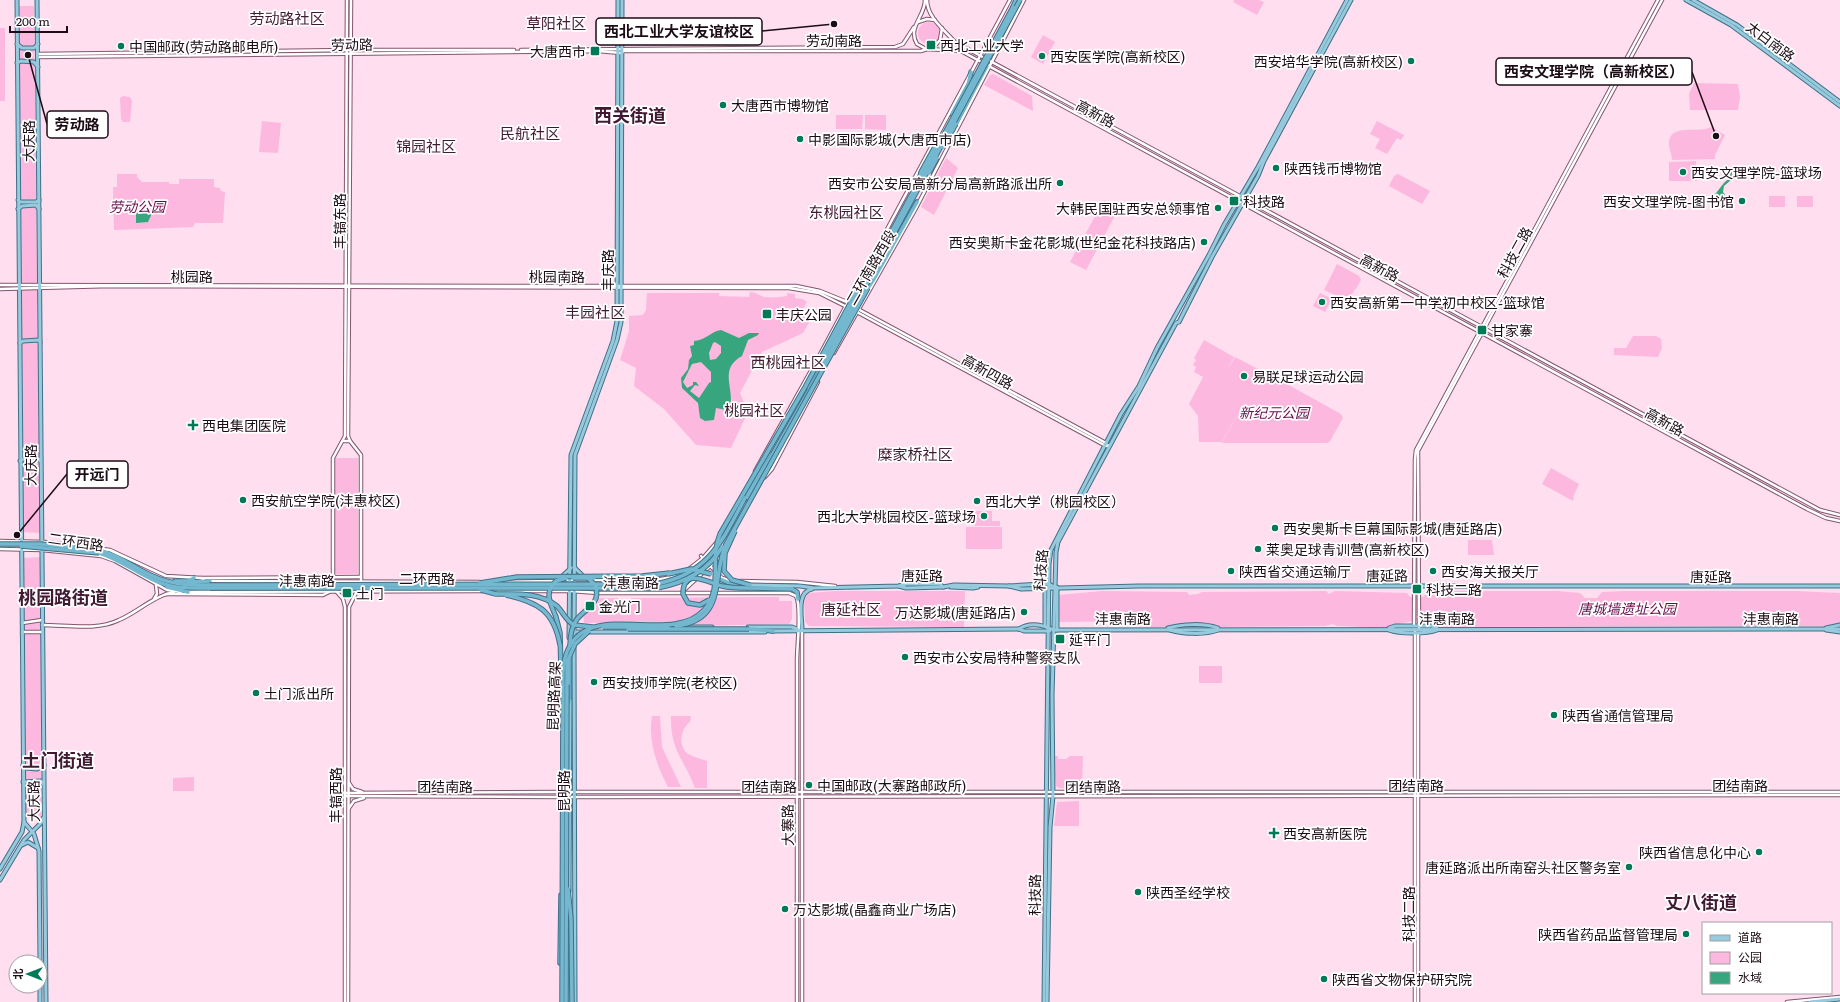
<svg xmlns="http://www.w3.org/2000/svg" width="1840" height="1002" viewBox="0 0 1840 1002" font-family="Literata,'Noto Sans SC',serif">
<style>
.green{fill:#fdb8df}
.water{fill:#37a57d;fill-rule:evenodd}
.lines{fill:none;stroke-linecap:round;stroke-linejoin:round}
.secondary-casing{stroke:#82566f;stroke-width:4.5}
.primary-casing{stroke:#3f7087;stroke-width:5}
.trunk-casing{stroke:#3f7087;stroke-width:5.5}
.secondary{stroke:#fff;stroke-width:2.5}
.primary{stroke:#97cadc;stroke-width:3}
.trunk{stroke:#74b8d0;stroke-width:3.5}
.trunk-bridge-casing{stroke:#3f7087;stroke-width:5.5;stroke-linecap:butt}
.trunk-bridge{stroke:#74b8d0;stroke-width:3.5}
.poi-dot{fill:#007956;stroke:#fff;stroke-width:1.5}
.labels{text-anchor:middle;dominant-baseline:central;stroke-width:3.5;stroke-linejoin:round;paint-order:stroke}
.street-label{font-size:14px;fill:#1c0c15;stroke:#fff}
.poi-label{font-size:14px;fill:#1c0c15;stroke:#fff;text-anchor:start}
.park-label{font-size:14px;font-style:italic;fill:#690b4c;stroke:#fff}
.neighbourhood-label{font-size:15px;fill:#401a32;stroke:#fff}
.district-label{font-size:18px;font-weight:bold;fill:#401a32;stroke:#fff}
.leader{fill:none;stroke:#1c0c15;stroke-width:1.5}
.callout-dot{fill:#1c0c15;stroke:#fff;stroke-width:1.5}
.callout{fill:#fff;stroke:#1c0c15;stroke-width:1.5}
.callout-label{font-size:15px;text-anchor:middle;font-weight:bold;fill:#1c0c15}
</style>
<rect width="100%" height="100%" fill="#fedeef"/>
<g class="green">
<path d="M1234,0h25l5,2 -7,13 -24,-13z"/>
<path d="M18,6h16l6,527 -18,-1z"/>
<circle cx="929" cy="33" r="11"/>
<rect x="0" y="28" width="5" height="73"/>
<path d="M1043,35l12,7 -12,22 -12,-7z"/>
<path d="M993,74l39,22 1,15 -49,-26 6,-10z"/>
<path d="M1694,83l44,1 2,13 -2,13h-48l-1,-16z"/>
<path d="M123,96l7,1 2,4 -2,21h-7l-2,-3 -1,-21z"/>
<path d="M836,115h27l-1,14h-26z"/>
<path d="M865,115h21v15l-21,-1z"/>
<path d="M262,121l19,2 -3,30 -19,-1z"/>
<path d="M1377,121l27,14 -3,5 -4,-2 -10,16 -12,-6 5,-9 -10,-5z"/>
<path d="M1711,127l14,8 -10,20v4l-43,1c0,-7 -4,-12 -3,-19 3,-18 31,-7 42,-14z"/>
<path d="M946,158l12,10 -24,47 -13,-8z"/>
<path d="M1696,161l1,20h-28v-19z"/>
<path d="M117,174h20v3l5,5h27v2h10v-5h35v8l6,1 1,3 4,1 -2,31h-28l-2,4 -79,3 -1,-43h4z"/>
<path d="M1398,174l32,17 -8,13 -33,-18 5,-10z"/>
<rect x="1769" y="196" width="16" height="11"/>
<rect x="1797" y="196" width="16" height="11"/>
<path d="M1104,200l15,8 -33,62 -16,-8z"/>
<path d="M1337,264l22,12 2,4 -5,9h-1l-4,7 -2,-1 -3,5 -22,-10z"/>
<path d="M750,292c7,0 9,4 15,5 8,1 15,0 22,-1v-3l8,1v4l8,1 4,3 -7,12 10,7 -7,12 -41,19 -22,41 4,10 5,7 -18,38 -35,-3 -32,-36 -30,-23 2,-18 -16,-8 9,-29v-15l14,-1 3,-5 1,-17h72v3l30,1z"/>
<path d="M1320,293l12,6 -7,13 -12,-6z"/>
<path d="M1633,336h23l5,3 1,9 -4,9 -44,-2v-7h12z"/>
<path d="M1204,340l30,17 -8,14 9,-14 27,14 -5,11 6,-11 78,43 2,4 -13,23 -3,2h-105l28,-51 -28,50h-23l-1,-26 -9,-12 14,-27 -9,-5 2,-5 -3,-2 3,-5 -2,-2z"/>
<rect x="335" y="458" width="23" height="116"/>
<path d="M1551,468l28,16 -6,13 1,1 -1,3 -31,-17z"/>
<path d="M975,511h17v10h8v5h-25z"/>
<rect x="966" y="527" width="36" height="22"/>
<path d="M1468,540h24l2,15h-26z"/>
<path d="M42,557l-1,261h-16l-3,-260z"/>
<path d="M835,591h130l-1,36 -155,-1 -4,-4 -1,-25 5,-4z"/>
<path d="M1102,591l85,1 2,3 9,-1 4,-2 124,-1 3,3 6,-3 72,2 3,4h13l4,-4 26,-2h104l23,2 5,5h12l5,-6 23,-1h170l45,2v31l-16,2 -383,1 -15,-3 -3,-4c-13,1 -23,4 -36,7 -16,2 -34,-1 -50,-1l-4,-2 -8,2 -105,1 -22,-5 -34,5h-19l-10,-6 -76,1v-27z"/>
<path d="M779,597v4h13v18l-3,5 -89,2 -29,-4 -87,1 -1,-14 15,-5v-6h24l1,4h8v-4z"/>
<rect x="1199" y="666" width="23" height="17"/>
<path d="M652,716h8l2,31 19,40h-13c-12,-23 -20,-46 -16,-71z"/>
<path d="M671,716h20l-1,6c-10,7 -12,25 -2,32 6,3 13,5 19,7v27h-12c-11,-29 -25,-38 -24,-72z"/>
<path d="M1053,756h5v3h8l4,-3h13l-1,33 -23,-1 -3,-2z"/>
<path d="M194,777v14h-21v-13z"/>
<path d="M1079,801v25h-25l3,-24z"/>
</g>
<g class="water">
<path d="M1726,167l3,6 2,-5 6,1 -5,4 -1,7 -7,6 -1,6 3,4v6l-3,4h-4l-2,-8 -3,1 -3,-2c8,-4 10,-14 18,-18v-4l-9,-6z"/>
<path d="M142,209l11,2 -5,11 -12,1v-13z"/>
<path d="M721,330l18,8 10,-5h10l-1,2 -10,5 -6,16c-24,13 -7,32 -12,52l-3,2 -11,-2 -2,12 -9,1 -5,-3 -2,-15 -16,-15 -1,-10 7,-9 1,-9 3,-4 -2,-10 4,-1v-4c13,-1 17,-10 27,-11zM715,342l6,4v7l-5,6 -6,1 -1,-7 4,-10zM701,362l10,10v10l-2,1 -10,15 -9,-7 5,-6 4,1 -3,-4h-3v3l-6,3 -4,-6 9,-18z"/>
</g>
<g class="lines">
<defs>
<g id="secondary">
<path d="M925,0c0,17 -18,27 -8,44l9,5"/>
<path d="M927,0c0,17 17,30 28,42l865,468 20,5"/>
<path d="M918,22l9,-3 8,1"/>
<path d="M932,49l8,-9 2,-12"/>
<path d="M521,50l374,-3 8,-3 11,-17"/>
<path d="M38,54l313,-4h163"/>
<path d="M38,57l560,-6 23,2 3,-2h297l6,-2 34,2 846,458 19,9 14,3"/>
<path d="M0,285l558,1"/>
<path d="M563,286h233l24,5 27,11"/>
<path d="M0,289l110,-3 679,2 30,5 26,13"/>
<path d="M856,308l250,135"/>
<path d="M855,311l251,135 4,-1"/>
<path d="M834,353l81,-143 109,-210"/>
<path d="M344,441h6l11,14v128"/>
<path d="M350,441l-2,-5 3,-436"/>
<path d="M755,471l63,-113 192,-358"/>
<path d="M765,477l7,-8 46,-87"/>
<path d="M0,541l45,1 65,8 56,26 35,2 3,2"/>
<path d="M0,549l42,1 59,6 14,5 52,29 14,2"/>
<path d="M701,556l14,15"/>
<path d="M689,569l14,-11 14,-16"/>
<path d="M718,574l4,4 11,3"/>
<path d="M201,578l160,-1"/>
<path d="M561,580h95l16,-3 11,-5"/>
<path d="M209,581l271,1"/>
<path d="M740,581l57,1 38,4"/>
<path d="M333,582v-124l12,-22 2,-436"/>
<path d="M495,582l61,-1"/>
<path d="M336,591l7,8 2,8v395"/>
<path d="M488,591h83l28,2h190l7,3c6,10 1,50 1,64v342"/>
<path d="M683,591l39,-36"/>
<path d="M188,592l295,-1"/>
<path d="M166,594l157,1 6,-3"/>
<path d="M154,599l3,-5 -1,-9"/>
<path d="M22,623l20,-3"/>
<path d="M42,625c24,0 55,6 77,-5 19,-8 34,-24 55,-28"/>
<path d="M1414,626l1,-167 1,-9 242,-450"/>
<path d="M1419,628l-1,-177 244,-451"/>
<path d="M802,631v371"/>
<path d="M1415,631v371"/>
<path d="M22,632h20"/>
<path d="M1418,633v369"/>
<path d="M349,783l4,6 9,3"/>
<path d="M568,792h1272"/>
<path d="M345,793l218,-1"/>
<path d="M345,796l219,1"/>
<path d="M569,797l1271,-2"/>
<path d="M349,808l5,-7 10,-3"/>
<path d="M348,1002l1,-395 8,-16"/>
<path d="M1787,1002l53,-5"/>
</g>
<g id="primary">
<path d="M37,0l9,1002"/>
<path d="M1686,0l45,25 109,81"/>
<path d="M1693,0l44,25 103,77"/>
<path d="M17,44l5,4h12l4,-4"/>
<path d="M17,63l4,-2 13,1 4,5"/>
<path d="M18,200l2,2h16l3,-2"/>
<path d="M18,209l4,-3 14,-1 3,4"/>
<path d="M20,343l3,-2 16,-1 1,2"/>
<path d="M20,461l4,-2h15l1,2"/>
<path d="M574,567l10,10"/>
<path d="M561,577l10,-9"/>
<path d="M750,585l50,1 14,2 85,-2 7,-2h34l3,3 11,-2 55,1 32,-2h8l5,3"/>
<path d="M899,586l7,2 37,-1"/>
<path d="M1009,586l12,3 118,-3h701"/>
<path d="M951,587l22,1 5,-1"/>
<path d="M1045,589v37"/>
<path d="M668,627h44"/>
<path d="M748,627h44l5,2"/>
<path d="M1168,628c14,-4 35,-5 50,0"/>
<path d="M1389,628l6,-2h37l5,2"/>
<path d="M1826,628l14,-3"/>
<path d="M1019,629c10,-7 24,-4 35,1l786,-1"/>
<path d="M1019,629l5,2h26"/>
<path d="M802,630c0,-13 -6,-38 10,-41"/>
<path d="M1057,630v-43"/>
<path d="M1170,630c13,4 35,5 48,0"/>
<path d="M1389,630c10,4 38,4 48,0"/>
<path d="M1826,630l14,2"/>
<path d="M771,631l248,-2"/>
<path d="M574,632h191"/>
<path d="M569,638l2,-183 42,-114 4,-20 1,-321"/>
<path d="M574,640l1,-185 42,-115 4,-18 1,-322"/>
<path d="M574,646l1,356"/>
<path d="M23,765l3,3 11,1 7,-4"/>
<path d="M23,782l18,-1 2,3"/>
<path d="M24,822l10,12 5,17 1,111"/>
<path d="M22,845l6,-3 10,6"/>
<path d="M0,869l22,-37 2,-10 -7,-822"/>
<path d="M0,880l24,-40 17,-17 2,-5"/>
<path d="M569,892l1,-192"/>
<path d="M569,930v72"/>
<path d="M40,986v16"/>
<path d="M1044,1002l5,-438 2,-14 70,-136 18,-28 18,-38 52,-93 15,-30 34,-58 89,-167"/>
<path d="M1047,1002l3,-175 3,-31 -1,-101 4,-143 2,-10 118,-219 3,-1 33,-65 46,-81 6,-15 87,-161"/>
<path d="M1810,1002l30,-3"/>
</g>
<g id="trunk">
<path d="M1013,7l3,-7"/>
<path d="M952,114l16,-29 3,-13"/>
<path d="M956,124l31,-58"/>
<path d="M877,269l7,-14"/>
<path d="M868,288l6,-9 43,-77"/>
<path d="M807,387l10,-18"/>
<path d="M745,498l24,-45"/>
<path d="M747,499l73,-128"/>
<path d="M99,550c23,6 40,22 61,29 17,6 33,6 49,6"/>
<path d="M99,553c21,6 38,21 59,29 17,7 34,6 52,6"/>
<path d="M716,577l13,6 18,2"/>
<path d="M175,581h13l6,-3"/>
<path d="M189,582l21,-1"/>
<path d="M167,587l21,5"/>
<path d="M748,588l44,1 5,3 1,7"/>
<path d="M556,617l4,16 2,74"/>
<path d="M749,629l24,2"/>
<path d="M569,702v-19"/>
<path d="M560,963l1,-68"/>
</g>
</defs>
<use href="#secondary" class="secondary-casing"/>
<use href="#primary" class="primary-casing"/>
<use href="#trunk" class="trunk-casing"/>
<use href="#secondary" class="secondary"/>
<use href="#primary" class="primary"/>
<use href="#trunk" class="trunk"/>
<defs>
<g id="trunk-bridge">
<path d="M943,147l13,-23"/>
<path d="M929,173l8,-15"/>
<path d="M920,177l1,-5 16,-29"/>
<path d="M888,238l125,-231"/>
<path d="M824,363l196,-363"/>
<path d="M817,369l58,-106"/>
<path d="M735,531l-10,22 -1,18 8,9 18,5"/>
<path d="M0,544h40l59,6"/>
<path d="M21,546l78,7"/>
<path d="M668,574l23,-5 20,5"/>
<path d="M573,578h21"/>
<path d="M480,583l37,-6 125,-1 28,-3"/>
<path d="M209,585l447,-1c53,-10 66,-43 89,-86"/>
<path d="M210,588h447c27,-5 51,-17 65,-41"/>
<path d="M481,590l15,4"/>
<path d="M495,594c22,0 44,-2 62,12 6,6 9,15 17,19l19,2"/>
<path d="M506,595c32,7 48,16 54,50"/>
<path d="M709,600l-9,5 -12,-2 -5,-9c0,-28 26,-11 39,-8 9,2 17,2 26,2"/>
<path d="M556,617c-5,-13 -13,-24 0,-36l10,-3"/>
<path d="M676,626c52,-6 35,-50 50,-82l142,-256"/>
<path d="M603,627h65"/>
<path d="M628,629h121"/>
<path d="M570,646c0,-9 1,-19 7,-27 10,-12 23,-14 19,-33l-8,-8"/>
<path d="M569,683v-24"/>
<path d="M568,889l3,30 1,83"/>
<path d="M562,1002l1,-314c0,-10 -1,-21 2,-30 17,-64 105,-10 139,-48 20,-22 5,-51 16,-76l84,-145 62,-115 23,-36"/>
<path d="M566,1002l1,-340 8,-18 14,-13"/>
</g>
</defs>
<use href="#trunk-bridge" class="trunk-bridge-casing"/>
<use href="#trunk-bridge" class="trunk-bridge"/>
</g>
<g class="poi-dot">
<rect x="926" y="40" width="10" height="10" rx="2"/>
<circle cx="121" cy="46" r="4"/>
<rect x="590" y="46" width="10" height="10" rx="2"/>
<circle cx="1042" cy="56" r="4"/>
<circle cx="1411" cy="61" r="4"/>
<circle cx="723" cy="105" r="4"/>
<circle cx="800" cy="139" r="4"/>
<circle cx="1276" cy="168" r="4"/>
<circle cx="1683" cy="172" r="4"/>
<circle cx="1060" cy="183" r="4"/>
<rect x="1229" y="196" width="10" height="10" rx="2"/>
<circle cx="1742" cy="201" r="4"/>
<circle cx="1218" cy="208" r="4"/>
<circle cx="1204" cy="242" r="4"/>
<circle cx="1322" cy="302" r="4"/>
<rect x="762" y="309" width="10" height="10" rx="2"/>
<rect x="1477" y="325" width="10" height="10" rx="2"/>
<circle cx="1244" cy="376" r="4"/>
<path d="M191 419h4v4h4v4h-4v4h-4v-4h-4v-4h4z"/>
<circle cx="243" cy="500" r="4"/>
<circle cx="977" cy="501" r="4"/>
<circle cx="984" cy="516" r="4"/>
<circle cx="1275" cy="528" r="4"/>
<circle cx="1258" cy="549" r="4"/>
<circle cx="1231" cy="571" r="4"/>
<circle cx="1433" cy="571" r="4"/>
<rect x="1412" y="584" width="10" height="10" rx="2"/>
<rect x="342" y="588" width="10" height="10" rx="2"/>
<rect x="585" y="601" width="10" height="10" rx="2"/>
<circle cx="1024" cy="612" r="4"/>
<rect x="1055" y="634" width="10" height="10" rx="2"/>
<circle cx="905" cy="657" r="4"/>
<circle cx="594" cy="682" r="4"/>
<circle cx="256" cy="693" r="4"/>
<circle cx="1554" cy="715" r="4"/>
<circle cx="809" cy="785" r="4"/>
<path d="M1272 827h4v4h4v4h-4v4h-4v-4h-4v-4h4z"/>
<circle cx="1759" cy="852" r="4"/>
<circle cx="1629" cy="867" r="4"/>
<circle cx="1138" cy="892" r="4"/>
<circle cx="785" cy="909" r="4"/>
<circle cx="1686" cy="934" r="4"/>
<circle cx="1324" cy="979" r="4"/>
</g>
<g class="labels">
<g class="street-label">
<text x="834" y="40">劳动南路</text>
<text transform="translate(1771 41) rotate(37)">太白南路</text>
<text transform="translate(352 44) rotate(-1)">劳动路</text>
<text transform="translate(1096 113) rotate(28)">高新路</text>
<text transform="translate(28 141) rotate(-90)">大庆路</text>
<text transform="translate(339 221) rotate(-90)">丰镐东路</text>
<text transform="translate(1514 252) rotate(-61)">科技二路</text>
<text transform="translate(870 267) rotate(-60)">二环南路西段</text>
<text transform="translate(1380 267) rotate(28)">高新路</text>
<text transform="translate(607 270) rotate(-90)">丰庆路</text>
<text x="192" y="276">桃园路</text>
<text x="557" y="276">桃园南路</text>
<text transform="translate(988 371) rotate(29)">高新四路</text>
<text transform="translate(1665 421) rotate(29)">高新路</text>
<text transform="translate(30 465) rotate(-90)">大庆路</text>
<text transform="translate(76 541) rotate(8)">二环西路</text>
<text transform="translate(1040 570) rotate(-85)">科技路</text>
<text x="922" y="575">唐延路</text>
<text transform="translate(1387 575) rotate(-1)">唐延路</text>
<text x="1711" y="576">唐延路</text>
<text x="427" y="578">二环西路</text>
<text x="307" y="580">沣惠南路</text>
<text x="631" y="582">沣惠南路</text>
<text x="1123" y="618">沣惠南路</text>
<text x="1447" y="618">沣惠南路</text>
<text x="1771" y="618">沣惠南路</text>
<text transform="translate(553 696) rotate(-88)">昆明路高架</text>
<text x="1416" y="785">团结南路</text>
<text x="1740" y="785">团结南路</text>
<text x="445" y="786">团结南路</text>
<text x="769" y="786">团结南路</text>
<text transform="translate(1093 786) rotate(-1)">团结南路</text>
<text transform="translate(563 791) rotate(-90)">昆明路</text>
<text transform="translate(335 795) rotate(-90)">丰镐西路</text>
<text transform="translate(33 801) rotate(-91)">大庆路</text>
<text transform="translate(787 825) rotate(-91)">大寨路</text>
<text transform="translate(1034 895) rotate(-89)">科技路</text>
<text transform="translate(1408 914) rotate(-90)">科技二路</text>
</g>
<g class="poi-label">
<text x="940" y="45">西北工业大学</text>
<text x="129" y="46">中国邮政(劳动路邮电所)</text>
<text x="586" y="51" text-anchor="end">大唐西市</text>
<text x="1050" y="56">西安医学院(高新校区)</text>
<text x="1403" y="61" text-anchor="end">西安培华学院(高新校区)</text>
<text x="731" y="105">大唐西市博物馆</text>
<text x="808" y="139">中影国际影城(大唐西市店)</text>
<text x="1284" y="168">陕西钱币博物馆</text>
<text x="1691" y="172">西安文理学院-篮球场</text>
<text x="1052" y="183" text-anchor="end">西安市公安局高新分局高新路派出所</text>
<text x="1243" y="201">科技路</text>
<text x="1734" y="201" text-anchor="end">西安文理学院-图书馆</text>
<text x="1210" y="208" text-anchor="end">大韩民国驻西安总领事馆</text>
<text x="1196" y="242" text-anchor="end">西安奥斯卡金花影城(世纪金花科技路店)</text>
<text x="1330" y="302">西安高新第一中学初中校区-篮球馆</text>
<text x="776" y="314">丰庆公园</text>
<text x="1491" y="330">甘家寨</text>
<text x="1252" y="376">易联足球运动公园</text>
<text x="202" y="425">西电集团医院</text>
<text x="251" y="500">西安航空学院(沣惠校区)</text>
<text x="985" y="501">西北大学（桃园校区）</text>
<text x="976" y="516" text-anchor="end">西北大学桃园校区-篮球场</text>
<text x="1283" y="528">西安奥斯卡巨幕国际影城(唐延路店)</text>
<text x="1266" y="549">莱奥足球青训营(高新校区)</text>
<text x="1239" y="571">陕西省交通运输厅</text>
<text x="1441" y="571">西安海关报关厅</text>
<text x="1426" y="589">科技二路</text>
<text x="356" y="593">土门</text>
<text x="599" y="606">金光门</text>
<text x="1016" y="612" text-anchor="end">万达影城(唐延路店)</text>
<text x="1069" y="639">延平门</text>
<text x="913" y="657">西安市公安局特种警察支队</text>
<text x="602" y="682">西安技师学院(老校区)</text>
<text x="264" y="693">土门派出所</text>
<text x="1562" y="715">陕西省通信管理局</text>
<text x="817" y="785">中国邮政(大寨路邮政所)</text>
<text x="1283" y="833">西安高新医院</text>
<text x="1751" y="852" text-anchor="end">陕西省信息化中心</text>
<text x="1621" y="867" text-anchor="end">唐延路派出所南窑头社区警务室</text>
<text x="1146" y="892">陕西圣经学校</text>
<text x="793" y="909">万达影城(晶鑫商业广场店)</text>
<text x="1678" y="934" text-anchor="end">陕西省药品监督管理局</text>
<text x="1332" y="979">陕西省文物保护研究院</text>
</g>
<g class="park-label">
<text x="137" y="206">劳动公园</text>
<text x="1274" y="412">新纪元公园</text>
<text x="1627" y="608">唐城墙遗址公园</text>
</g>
<g class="neighbourhood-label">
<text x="287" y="17">劳动路社区</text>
<text x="556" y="22">草阳社区</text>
<text x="530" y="132">民航社区</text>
<text x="426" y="145">锦园社区</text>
<text x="846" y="211">东桃园社区</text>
<text x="595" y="311">丰园社区</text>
<text x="788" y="361">西桃园社区</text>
<text x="754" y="409">桃园社区</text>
<text x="915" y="453">糜家桥社区</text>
<text x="851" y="608">唐延社区</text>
</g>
<g class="district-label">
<text x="630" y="114">西关街道</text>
<text x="63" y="596">桃园路街道</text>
<text x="58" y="759">土门街道</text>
<text x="1701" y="901">丈八街道</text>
</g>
</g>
<path class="leader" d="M834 24L762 31M1716 136L1692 72M28 55L47 124M17 535L67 474"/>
<g class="callout-dot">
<circle cx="834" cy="24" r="4"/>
<circle cx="1716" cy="136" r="4"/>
<circle cx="28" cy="55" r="4"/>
<circle cx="17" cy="535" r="4"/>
</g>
<g class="callout">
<rect x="596" y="18" width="166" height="27" rx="4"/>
<rect x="1496" y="58" width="196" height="27" rx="4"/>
<rect x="47" y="111" width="61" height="27" rx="4"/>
<rect x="67" y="461" width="61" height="27" rx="4"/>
</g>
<g class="callout-label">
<text x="679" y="37">西北工业大学友谊校区</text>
<text x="1594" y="77">西安文理学院（高新校区）</text>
<text x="77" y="130">劳动路</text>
<text x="97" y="480">开远门</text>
</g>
<rect x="1702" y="922" width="130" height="72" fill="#ffffff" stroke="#a49ea1"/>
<rect x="1710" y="935" width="20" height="6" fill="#97cadc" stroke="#a49ea1"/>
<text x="1738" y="942" font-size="12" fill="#1c0c15">道路</text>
<rect x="1710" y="952" width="20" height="12" fill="#fdb8df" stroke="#a49ea1"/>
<text x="1738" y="962" font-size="12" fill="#1c0c15">公园</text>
<rect x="1710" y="972" width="20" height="12" fill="#37a57d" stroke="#a49ea1"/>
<text x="1738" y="982" font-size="12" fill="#1c0c15">水域</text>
<g transform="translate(28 974) rotate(270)"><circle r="19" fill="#ffffff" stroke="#a49ea1"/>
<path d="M0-3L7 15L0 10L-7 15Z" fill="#007956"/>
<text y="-6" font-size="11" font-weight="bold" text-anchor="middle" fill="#1c0c15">北</text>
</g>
<path d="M10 26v6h57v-6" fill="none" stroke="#1c0c15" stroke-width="2"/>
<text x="16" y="26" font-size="12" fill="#1c0c15" stroke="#ffffff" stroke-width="3" paint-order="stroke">200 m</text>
</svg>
